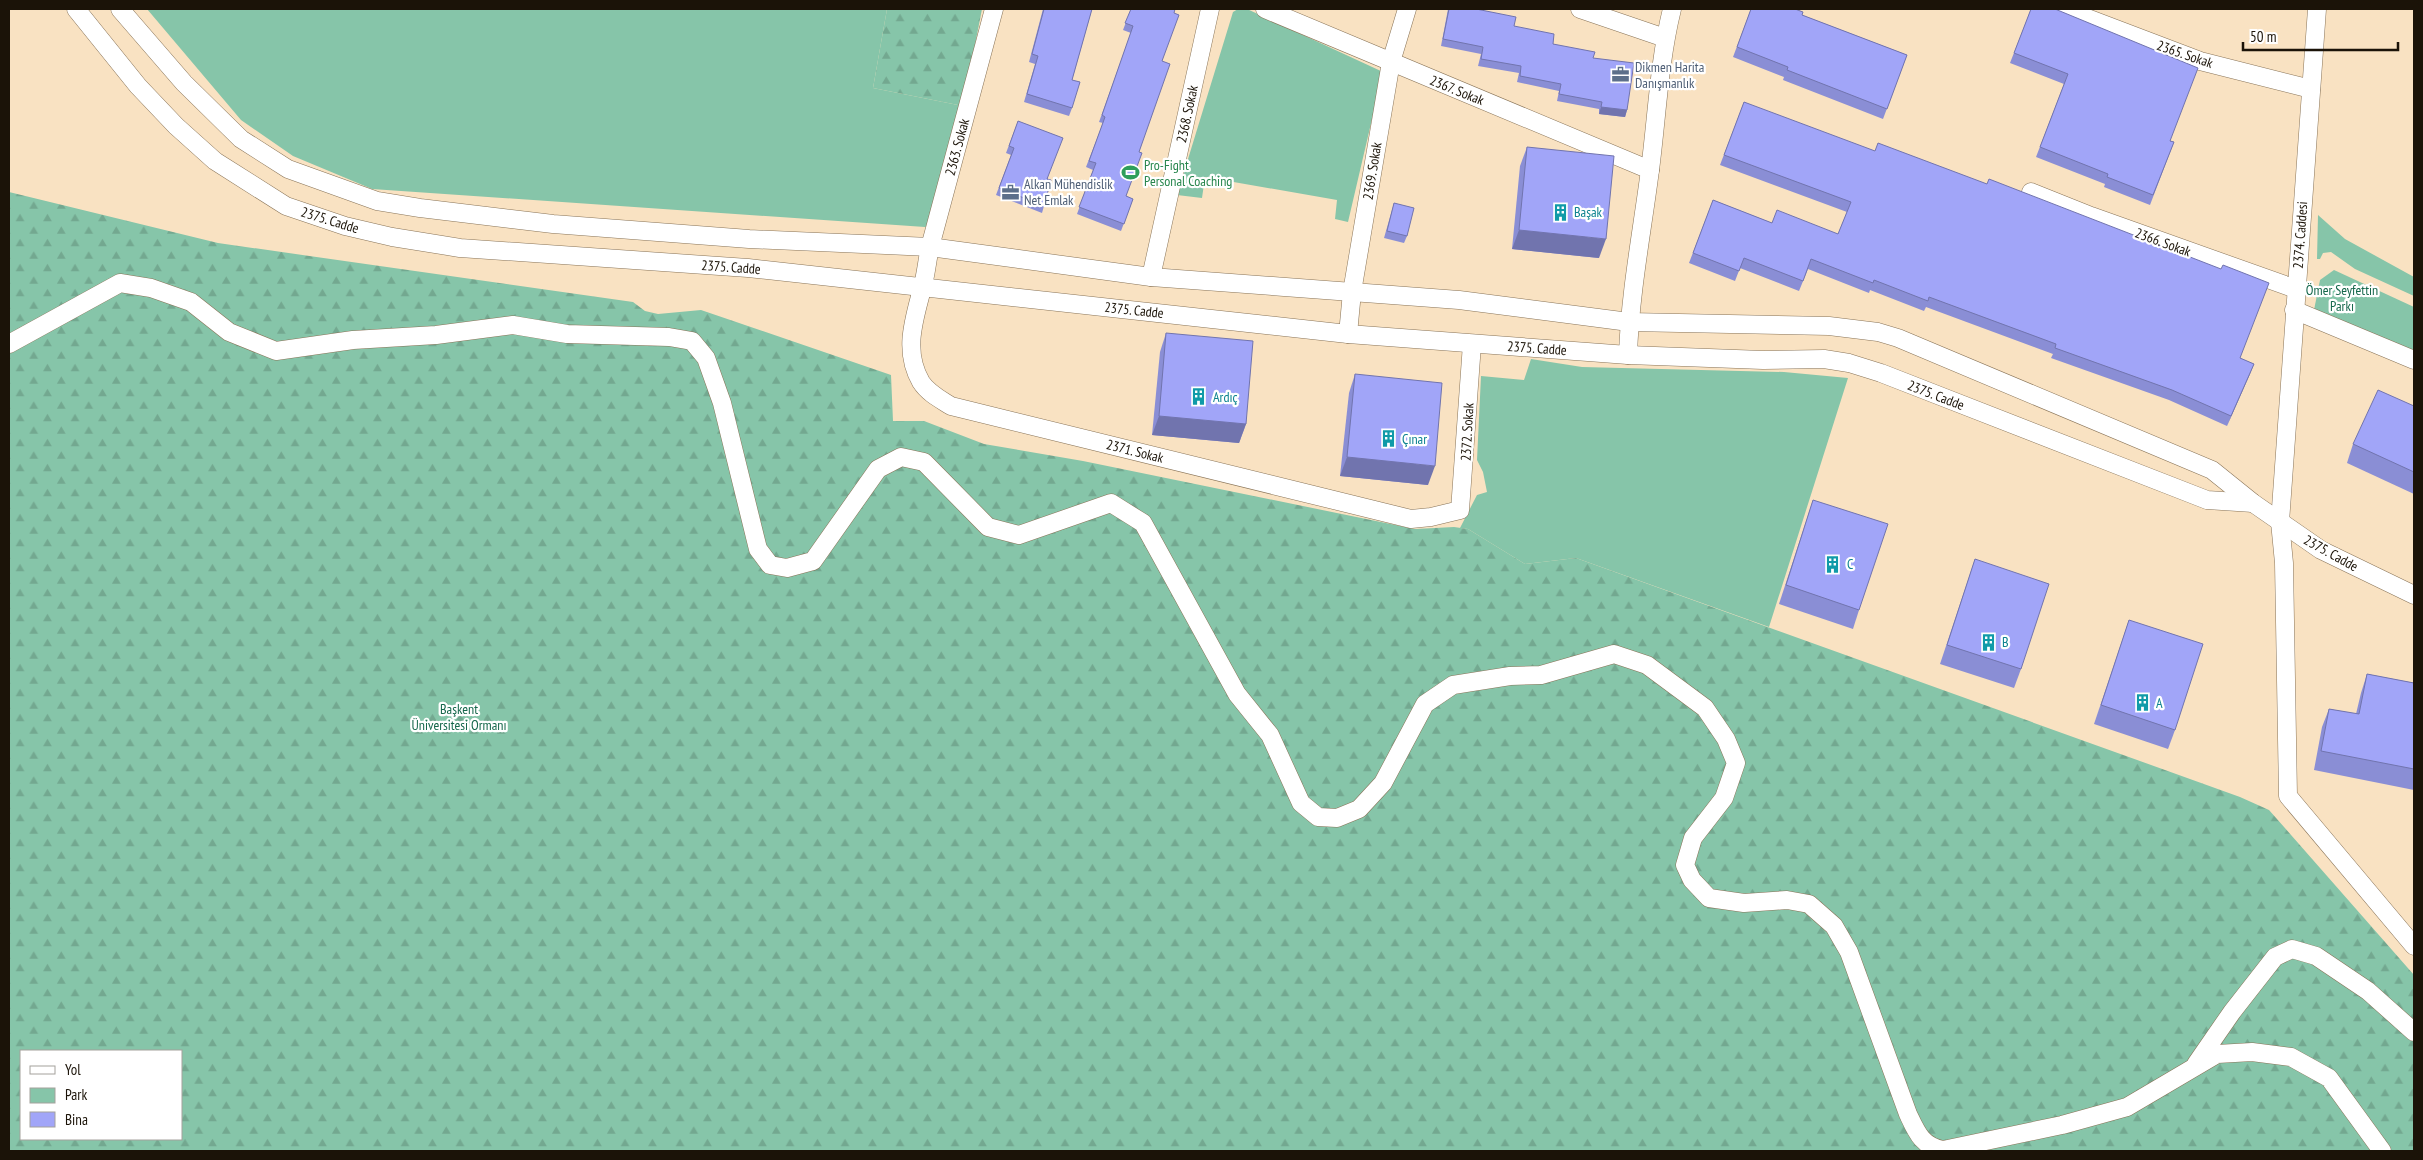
<svg xmlns="http://www.w3.org/2000/svg" width="2423" height="1160" viewBox="0 0 2423 1160" font-family="'PT Sans Narrow',sans-serif">
<style>
.green{fill:#86c5a9}
.forest{fill:url(#forest-firs);fill-rule:evenodd}
.lines{fill:none;stroke-linecap:round;stroke-linejoin:round}
.street-casing{stroke:#897458;stroke-width:19}
.street{stroke:#fff;stroke-width:18}
.wall{fill:#8a8ed5}
.shaded-wall{fill:#7174ae}
.building{fill:#a1a5f8;stroke:#7174ae}
.labels{text-anchor:middle;dominant-baseline:central;stroke-width:4.5;stroke-linejoin:round;paint-order:stroke}
.street-label{font-size:14px;fill:#1b1308;stroke:#fff}
.service-label{font-size:14px;fill:#4e5e75;stroke:#fff;text-anchor:start}
.leisure-label{font-size:14px;fill:#27864d;stroke:#fff;text-anchor:start}
.culture-label{font-size:14px;fill:#0d838f;stroke:#fff;text-anchor:start}
.park-label{font-size:14px;fill:#15674b;stroke:#fff}
</style>
<defs>
<pattern id="forest-firs" width="22" height="20" patternUnits="userSpaceOnUse" patternTransform="scale(1.25)"><rect width="22" height="20" fill="#86c5a9"/><path d="M5 1l3.5 6h-7zM16 11l3.5 6h-7z" fill="#73a890"/></pattern>
</defs>
<rect width="100%" height="100%" fill="#f9e2c2"/>
<g class="green">
<path d="M147,9h740l-14,79 90,18 -22,112 -16,9 -553,-38 -79,-33 -52,-36z"/>
<path d="M1238,9h9l136,63 -35,150 -13,-3 2,-19 -132,-23 -3,21 -25,-3 56,-183z"/>
<path d="M2318,215l27,24 69,38v19l-59,-27 -24,-17 -8,1 -3,6h-3z"/>
<path d="M2334,270l80,37v45l-100,-42 6,-30z"/>
<path d="M1531,359l51,8 202,5 64,6 -79,249 -193,-69 -51,6 -57,-35 -8,-1 17,-33 10,-3 -4,-20 -6,-12 4,-84 43,4z"/>
</g>
<g class="forest">
<path d="M887,9h95l-19,97 -90,-18z"/>
<path d="M9,192l209,51 415,59 12,9 13,3 43,-4 190,65 2,46h31l60,23 99,17 332,68 39,-2 14,2 57,35 51,-6 664,239 29,13 145,165v176h-2405zM21,1051h160v88h-160z"/>
</g>
<g class="lines">
<defs>
<g id="street">
<path d="M76,9l62,77 38,40 39,35 71,45 59,20 47,11 68,11 288,20 600,66 280,21 135,5 61,-1 25,4 32,10 326,127 46,3"/>
<path d="M120,9l64,74 57,56 47,30 89,32 43,7 133,16 196,15 181,8 221,30 308,23 170,22 200,4 49,6 20,6 314,132 41,33 68,47 93,45"/>
<path d="M994,9l-64,238c-3,14 -4,28 -8,42 -8,31 -19,62 -1,93 7,11 19,17 30,24l460,113 20,-2 29,-7 12,-166"/>
<path d="M1265,9l385,161"/>
<path d="M1580,9l85,29"/>
<path d="M2063,9l137,52 111,28"/>
<path d="M2317,9l-37,513 4,41 4,233 126,150"/>
<path d="M2031,192l60,24 205,73"/>
<path d="M1151,277l59,-268"/>
<path d="M2294,310l120,50"/>
<path d="M1348,334l4,-42 39,-230 16,-53"/>
<path d="M9,344l111,-61 31,5 40,14 38,30 47,19 77,-11 83,-5 77,-10 54,9 102,3 23,4 14,17 16,45 36,146 12,16 17,3 26,-7 65,-92 23,-12 23,5 64,65 31,8 92,-32 32,20 94,171 33,41 31,68 17,14 19,1 22,-9 24,-26 42,-79 28,-19 57,-9 31,-1 73,-21 33,11 58,43 21,31 10,24 -12,35 -31,40 -8,27 7,15 17,18 35,5 43,-3 22,4 25,22 15,26 59,162c9,19 14,32 35,36l119,-25 65,-18 90,-53 35,-2 39,5 38,21 53,73"/>
<path d="M1628,355c2,-62 14,-123 22,-185 7,-54 9,-108 22,-161"/>
<path d="M2196,1064l36,-52 43,-55 17,-8 24,7 52,35 46,41"/>
</g>
</defs>
<use href="#street" class="street-casing"/>
<use href="#street" class="street"/>
</g>
<g class="wall">
<path d="M1043,9h49l-20,71v28l-3,8 -45,-14 11,-38 -6,-2z"/>
<path d="M1131,9l43,4 -35,139 -13,44 7,3 -12,32 -44,-17 16,-44 -7,-3 17,-44 -4,-1 32,-89 -8,-3z"/>
<path d="M1448,9h28l77,35 40,14 34,52 -2,7 -26,-3v-5l-42,-8 2,-10 -42,-9 2,-9 -41,-7 3,-12 -40,-8z"/>
<path d="M1751,9l51,6 105,40 -24,64 -100,-39 1,-3 -51,-20z"/>
<path d="M2031,9l140,132 3,1 -24,63 -46,-18 1,-3 -69,-27 28,-73 -54,-21z"/>
<path d="M1744,102l496,256 14,6 -27,62 -58,-26 -118,-42 2,-4 -127,-47 -2,4 -54,-21 -1,3 -61,-24 -9,22 -59,-23 -5,13 -46,-18 24,-63 59,23 66,11 9,-22 -127,-47z"/>
<path d="M1018,121l30,58 -4,27 -2,7 -46,-18 15,-40 -5,-2z"/>
<path d="M1527,147l72,111 -87,-9 8,-83z"/>
<path d="M1394,203l13,33 -3,7 -20,-5z"/>
<path d="M1166,333l80,91 -7,19 -87,-8 8,-83z"/>
<path d="M1355,374l73,111 -88,-9 9,-83z"/>
<path d="M2414,406v88l-67,-31 6,-19z"/>
<path d="M1813,500l46,110 -6,19 -74,-25z"/>
<path d="M1975,559l46,110 -7,19 -74,-24z"/>
<path d="M2129,620l46,110 -7,19 -74,-25z"/>
<path d="M2367,674l47,9v107l-100,-20 8,-43 7,-18 27,5 5,-21z"/>
</g>
<g class="shaded-wall">
<path d="M1601,107l26,3 -2,7 -26,-3z"/>
<path d="M1519,230l87,9 -7,19 -87,-9z"/>
<path d="M2254,364l-4,10 -23,52 4,-10z"/>
<path d="M1159,416l87,8 -7,19 -87,-8z"/>
<path d="M1347,457l88,9 -7,19 -88,-9z"/>
</g>
<g class="building">
<path d="M1044,9h48l-20,71 8,2 -8,26 -45,-14 11,-38 -6,-2z"/>
<path d="M1131,9h44l-1,4 5,2 -17,46 8,3 -31,88 3,1 -16,43 7,3 -9,25 -45,-17 17,-44 -7,-2 16,-44 -3,-2 31,-89 -8,-3z"/>
<path d="M1449,9h27l40,8 -2,9 40,8 -1,10 42,8 -2,6 41,5 -7,47 -26,-3 1,-5 -43,-8 2,-10 -41,-8 1,-10 -40,-7 2,-12 -40,-8z"/>
<path d="M1751,9h44l8,3 -1,3 105,40 -20,54 -100,-39 1,-3 -51,-20z"/>
<path d="M2031,9h24l143,59 -28,73 4,1 -21,53 -46,-18 1,-3 -68,-27 28,-73 -54,-21z"/>
<path d="M1744,102l131,49 3,-8 109,41 2,-5 232,90 2,-4 46,18 -29,75 14,6 -23,52 -59,-26 -117,-42 1,-4 -127,-47 -1,4 -54,-21 -1,3 -62,-24 -8,22 -59,-23 -5,13 -46,-18 20,-53 59,23 5,-13 61,24 13,-32 -127,-47z"/>
<path d="M1018,121l45,17 -16,41 4,1 -7,26 -45,-18 15,-40 -5,-2z"/>
<path d="M1527,147l87,9 -8,83 -87,-9z"/>
<path d="M1394,203l20,5 -7,28 -20,-5z"/>
<path d="M1166,333l87,8 -7,83 -87,-8z"/>
<path d="M1355,374l87,9 -7,83 -88,-9z"/>
<path d="M2378,390l36,16v66l-61,-28z"/>
<path d="M1813,500l75,24 -29,86 -73,-25z"/>
<path d="M1975,559l74,25 -28,85 -74,-24z"/>
<path d="M2129,620l74,24 -28,86 -74,-25z"/>
<path d="M2367,674l47,9v86l-93,-18 8,-42 30,5z"/>
</g>
<defs>
<symbol id="office-bare" viewBox="-9 -9 18 18"><path d="M-6-3h4V-5.5h4V-3h4V5H-6ZM-1-4.5V-3h2v-1.5ZM-6 0V1H6V0Z" fill="#5c6f8a" stroke="#fff" stroke-width="2.5" paint-order="stroke"/></symbol>
<symbol id="stadium-bare" viewBox="-9 -9 18 18"><path d="M0-5a6.5 5 0 1 0 0 10a6.5 5 0 1 0 0-10ZM-3.5-1.8h7v3.6h-7Z" fill="#2e9e5b" stroke="#fff" stroke-width="2.5" paint-order="stroke"/></symbol>
<symbol id="building-bare" viewBox="-9 -9 18 18"><path d="M-4-6H4V6H1V3H-1V6H-4ZM-2.5-4.3h1.7v1.8h-1.7ZM.8-4.3h1.7v1.8H.8ZM-2.5-1h1.7V.8h-1.7ZM.8-1h1.7V.8H.8Z" fill="#0f9aa8" stroke="#fff" stroke-width="2.5" paint-order="stroke"/></symbol>
</defs>
<g fill-rule="evenodd">
<use href="#office-bare" x="1608" y="62" width="25" height="25"/>
<use href="#stadium-bare" x="1118" y="160" width="25" height="25"/>
<use href="#office-bare" x="998" y="180" width="25" height="25"/>
<use href="#building-bare" x="1548" y="200" width="25" height="25"/>
<use href="#building-bare" x="1186" y="384" width="25" height="25"/>
<use href="#building-bare" x="1376" y="426" width="25" height="25"/>
<use href="#building-bare" x="1820" y="552" width="25" height="25"/>
<use href="#building-bare" x="1976" y="630" width="25" height="25"/>
<use href="#building-bare" x="2130" y="690" width="25" height="25"/>
</g>
<g class="labels">
<g class="street-label">
<text transform="translate(2185 54) rotate(19)">2365. Sokak</text>
<text transform="translate(1457 90) rotate(22)">2367. Sokak</text>
<text transform="translate(1187 114) rotate(-78)">2368. Sokak</text>
<text transform="translate(957 147) rotate(-75)">2363. Sokak</text>
<text transform="translate(1372 171) rotate(-81)">2369. Sokak</text>
<text transform="translate(330 220) rotate(17)">2375. Cadde</text>
<text transform="translate(2300 235) rotate(-86)">2374. Caddesi</text>
<text transform="translate(2163 242) rotate(20)">2366. Sokak</text>
<text transform="translate(731 267) rotate(4)">2375. Cadde</text>
<text transform="translate(1134 310) rotate(6)">2375. Cadde</text>
<text transform="translate(1537 348) rotate(4)">2375. Cadde</text>
<text transform="translate(1936 395) rotate(21)">2375. Cadde</text>
<text transform="translate(1467 432) rotate(-87)">2372. Sokak</text>
<text transform="translate(1135 451) rotate(14)">2371. Sokak</text>
<text transform="translate(2331 553) rotate(29)">2375. Cadde</text>
</g>
<g class="service-label">
<text x="1635" y="67">Dikmen Harita<tspan x="1635" dy="16">Danışmanlık</tspan></text>
<text x="1024" y="184">Alkan Mühendislik<tspan x="1024" dy="16">Net Emlak</tspan></text>
</g>
<g class="leisure-label">
<text x="1144" y="165">Pro-Fight<tspan x="1144" dy="16">Personal Coaching</tspan></text>
</g>
<g class="culture-label">
<text x="1574" y="212">Başak</text>
<text x="1213" y="397">Ardıç</text>
<text x="1402" y="439">Çınar</text>
<text x="1847" y="564">C</text>
<text x="2002" y="642">B</text>
<text x="2156" y="703">A</text>
</g>
<g class="park-label">
<text x="2342" y="290">Ömer Seyfettin<tspan x="2342" dy="16">Parkı</tspan></text>
<text x="459" y="709">Başkent<tspan x="459" dy="16">Üniversitesi Ormanı</tspan></text>
</g>
</g>
<rect width="2423" height="1160" fill="none" stroke="#1b1308" stroke-width="20"/>
<rect x="20" y="1050" width="162" height="90" fill="#ffffff" stroke="#a4a19c"/>
<rect x="30" y="1066" width="25" height="8" fill="#ffffff" stroke="#a4a19c"/>
<text x="65" y="1075" font-size="15" fill="#1b1308">Yol</text>
<rect x="30" y="1088" width="25" height="15" fill="#86c5a9" stroke="#a4a19c"/>
<text x="65" y="1100" font-size="15" fill="#1b1308">Park</text>
<rect x="30" y="1112" width="25" height="15" fill="#a1a5f8" stroke="#a4a19c"/>
<text x="65" y="1125" font-size="15" fill="#1b1308">Bina</text>
<path d="M2243 42v8h155v-8" fill="none" stroke="#1b1308" stroke-width="2.5"/>
<text x="2250" y="42" font-size="15" fill="#1b1308" stroke="#ffffff" stroke-width="4" paint-order="stroke">50 m</text>
</svg>
